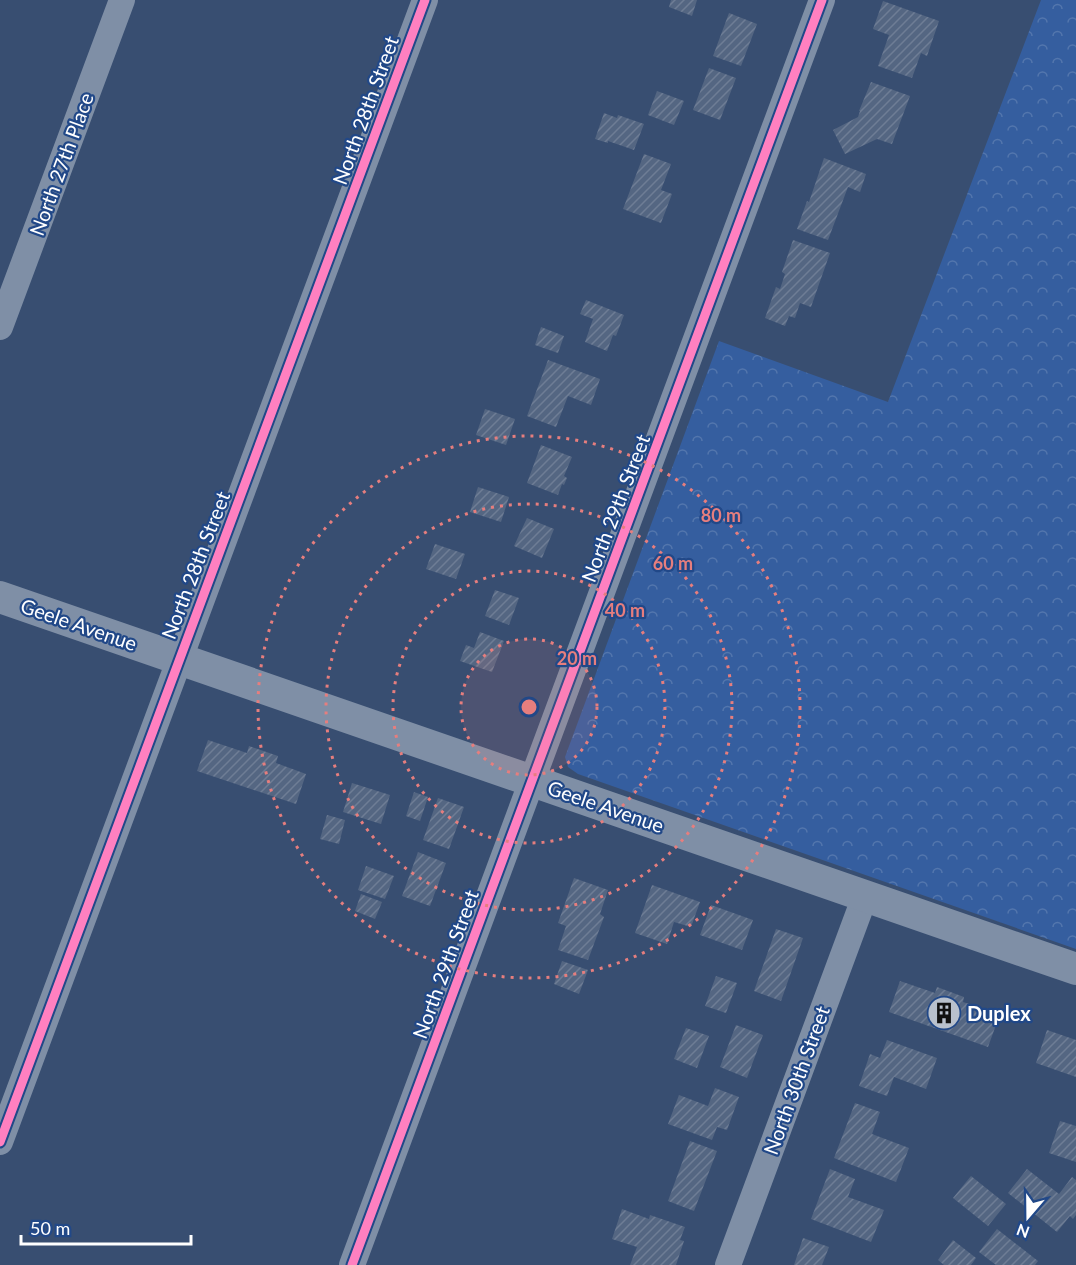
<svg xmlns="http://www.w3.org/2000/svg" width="1076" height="1265" viewBox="0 0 1076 1265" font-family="Lato,sans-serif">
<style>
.forest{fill:url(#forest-crowns)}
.building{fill:url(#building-hatch)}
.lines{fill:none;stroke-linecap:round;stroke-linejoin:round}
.minor{stroke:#7f8fa6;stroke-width:26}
.tertiary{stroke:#7f8fa6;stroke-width:32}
.cycleway-casing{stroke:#214888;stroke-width:13}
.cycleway{stroke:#ff80c0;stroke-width:9}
.ring{fill:none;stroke:#e67e7e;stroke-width:3;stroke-dasharray:3 6}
.labels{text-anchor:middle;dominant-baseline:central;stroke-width:4.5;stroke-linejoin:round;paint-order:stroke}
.street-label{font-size:20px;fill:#fff;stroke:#214888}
.poi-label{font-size:20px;font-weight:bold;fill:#fff;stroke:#214888;text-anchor:start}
.centre{fill:#e67e7e;stroke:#214888;stroke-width:3}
.ring-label{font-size:18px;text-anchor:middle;font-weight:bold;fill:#e67e7e;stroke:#214888;stroke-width:4.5;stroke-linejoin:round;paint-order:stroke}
</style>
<defs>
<pattern id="forest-crowns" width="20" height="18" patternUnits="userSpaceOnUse" patternTransform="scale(1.5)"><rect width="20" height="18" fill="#355e9f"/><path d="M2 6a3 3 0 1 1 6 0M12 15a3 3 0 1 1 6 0" fill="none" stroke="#5376ad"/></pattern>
<pattern id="building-hatch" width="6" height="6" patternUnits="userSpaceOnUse" patternTransform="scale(1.5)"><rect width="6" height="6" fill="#546682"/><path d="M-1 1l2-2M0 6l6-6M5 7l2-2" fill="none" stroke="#6e7d95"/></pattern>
</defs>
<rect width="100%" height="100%" fill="#384e71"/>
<path class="forest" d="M1041,0h35v949l-498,-175 -10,-7 -3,-10 154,-416 169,61z"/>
<g class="building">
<path d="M671,0h26l-5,16 -23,-9z"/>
<path d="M883,1l56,20 -12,35 -6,-3 -9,25 -34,-12 11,-31 -16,-6z"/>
<path d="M729,13l28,11 -16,42 -28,-10z"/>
<path d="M709,68l27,10 -16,42 -27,-10z"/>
<path d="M871,82l39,14 -18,48 -15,-5 -32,15 -12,-24 25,-13 2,-6h-1z"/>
<path d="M657,91l27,10 -10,24 -26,-10z"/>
<path d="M604,113l13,5 1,-3 26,9 -10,26 -26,-9v2l-13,-4z"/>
<path d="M644,154l27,10 -10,26 11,4 -11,29 -38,-14z"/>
<path d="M824,158l42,16 -6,18 -12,-5 -20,53 -31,-11 10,-28 2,1z"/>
<path d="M793,240l37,13 -19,54 -11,-4 -5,15 -6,-2 -4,10 -20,-8 11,-31 4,2 5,-15 -3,-2z"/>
<path d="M586,300l38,15 -8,21 -3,-1 -6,16 -22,-9 8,-23 -13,-5z"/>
<path d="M541,327l23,9 -6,17 -23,-8z"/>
<path d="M548,360l52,19 -9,26 -23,-9 -12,31 -29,-11z"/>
<path d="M485,409l30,10 -9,26 -30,-10z"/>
<path d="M541,445l31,12 -8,19 3,2 -3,7 -2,-1 -4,11 -31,-12z"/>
<path d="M478,487l31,10 -8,25 -31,-10z"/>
<path d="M527,518l27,11 -12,29 -28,-12z"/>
<path d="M435,544l30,10 -9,25 -30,-10z"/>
<path d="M495,590l24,8 -10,27 -24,-9z"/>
<path d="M480,632l24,9 -12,31 -32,-11 6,-16 8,3z"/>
<path d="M208,740l39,13 2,-7 29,10 -2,7 30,11 -10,30 -99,-33z"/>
<path d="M352,783l38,12 -9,29 -38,-12z"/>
<path d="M414,792l14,5 -8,24 -14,-5z"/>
<path d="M438,798l26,9 -15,42 -26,-9z"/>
<path d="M327,815l18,5 -6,24 -19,-5z"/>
<path d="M418,852l28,11 -16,43 -28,-10z"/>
<path d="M366,866l28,10 -9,23 -27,-9z"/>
<path d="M574,878l34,12 -8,24 4,3 -16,43 -30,-10 8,-24 -8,-3z"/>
<path d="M652,885l48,17 -9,25 -17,-5 -7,22 -32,-11z"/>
<path d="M361,894l21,8 -7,17 -20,-8z"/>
<path d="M711,905l42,15 -11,30 -42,-15z"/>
<path d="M776,929l27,9 -22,63 -27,-10z"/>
<path d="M562,961l26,9 -9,24 -25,-10z"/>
<path d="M716,976l21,7 -11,30 -21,-7z"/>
<path d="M900,981l35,12 2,-6 27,10 -1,5 37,12 -12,33 -99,-35z"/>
<path d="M736,1025l27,10 -16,43 -27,-11z"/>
<path d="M686,1028l23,8 -12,32 -23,-9z"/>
<path d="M1047,1030l29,10v37l-40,-14z"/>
<path d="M887,1040l50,18 -11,31 -32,-12 -7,19 -28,-10 11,-32 10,4z"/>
<path d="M715,1088l24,9 -12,33 -10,-3 -5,13 -44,-16 11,-29 29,11z"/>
<path d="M855,1103l25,9 -8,22 37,14 -13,34 -62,-24z"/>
<path d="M1060,1121l16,5v36l-27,-9z"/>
<path d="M690,1141l27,10 -23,60 -26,-10z"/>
<path d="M830,1169l25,10 -7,18 36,13 -13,32 -60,-23z"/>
<path d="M1027,1169l32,25 13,-17 4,3v35l-3,4 -3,-3 -13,16 -49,-39z"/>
<path d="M971,1176l35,28 -18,22 -35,-28z"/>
<path d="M622,1209l27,10 1,-4 35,12 -5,13 4,1 -8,24h-46l7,-18 -25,-8z"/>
<path d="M997,1229l41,32 -3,4h-39l-17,-13z"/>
<path d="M803,1238l26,9 -7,18h-28z"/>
<path d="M953,1240l23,18 -5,7h-27l-6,-5z"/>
</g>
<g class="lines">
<g class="minor">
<path d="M0,327l122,-327"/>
<path d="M0,1142l425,-1142"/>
<path d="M352,1265l470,-1265"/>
<path d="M728,1265l137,-369"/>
</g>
<path class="tertiary" d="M0,597l1076,372"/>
<defs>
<g id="cycleway">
<path d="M0,1142l425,-1142"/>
<path d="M352,1265l470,-1265"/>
</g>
</defs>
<use href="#cycleway" class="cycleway-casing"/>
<use href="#cycleway" class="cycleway"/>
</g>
<circle cx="529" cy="707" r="68" fill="#e67e7e" fill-opacity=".12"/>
<g class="ring">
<circle cx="529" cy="707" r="68"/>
<circle cx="529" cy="707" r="136"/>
<circle cx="529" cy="707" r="203"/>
<circle cx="529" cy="707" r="271"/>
</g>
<defs>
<symbol id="building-disc" viewBox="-11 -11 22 22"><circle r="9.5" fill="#b9c1cd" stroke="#214888"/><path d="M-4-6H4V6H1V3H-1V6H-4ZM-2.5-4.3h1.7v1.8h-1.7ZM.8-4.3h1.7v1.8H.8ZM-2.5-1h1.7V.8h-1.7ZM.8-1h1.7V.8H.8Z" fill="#111"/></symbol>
</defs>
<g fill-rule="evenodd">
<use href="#building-disc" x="925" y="994" width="38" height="38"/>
</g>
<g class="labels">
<g class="street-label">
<text transform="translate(365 110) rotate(-70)">North 28th Street</text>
<text transform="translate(61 164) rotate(-70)">North 27th Place</text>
<text transform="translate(615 508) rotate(-69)">North 29th Street</text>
<text transform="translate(195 565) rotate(-69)">North 28th Street</text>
<text transform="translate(79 624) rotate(19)">Geele Avenue</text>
<text transform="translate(606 806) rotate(19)">Geele Avenue</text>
<text transform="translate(445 964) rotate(-70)">North 29th Street</text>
<text transform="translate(796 1080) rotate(-70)">North 30th Street</text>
</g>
<g class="poi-label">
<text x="967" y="1013">Duplex</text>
</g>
</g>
<circle cx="529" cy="707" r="9" class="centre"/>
<g class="ring-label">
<text x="721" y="522">80 m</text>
<text x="673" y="570">60 m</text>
<text x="625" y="617">40 m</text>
<text x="577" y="665">20 m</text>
</g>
<g transform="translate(1028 1217) rotate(200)" stroke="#214888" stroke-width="4.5" paint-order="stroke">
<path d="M0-4.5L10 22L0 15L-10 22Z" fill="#ffffff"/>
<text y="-9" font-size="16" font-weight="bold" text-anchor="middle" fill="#ffffff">N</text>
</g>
<path d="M21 1235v9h170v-9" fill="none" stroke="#ffffff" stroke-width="3"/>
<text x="30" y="1235" font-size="18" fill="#ffffff" stroke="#214888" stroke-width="4.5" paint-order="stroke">50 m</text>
</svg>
